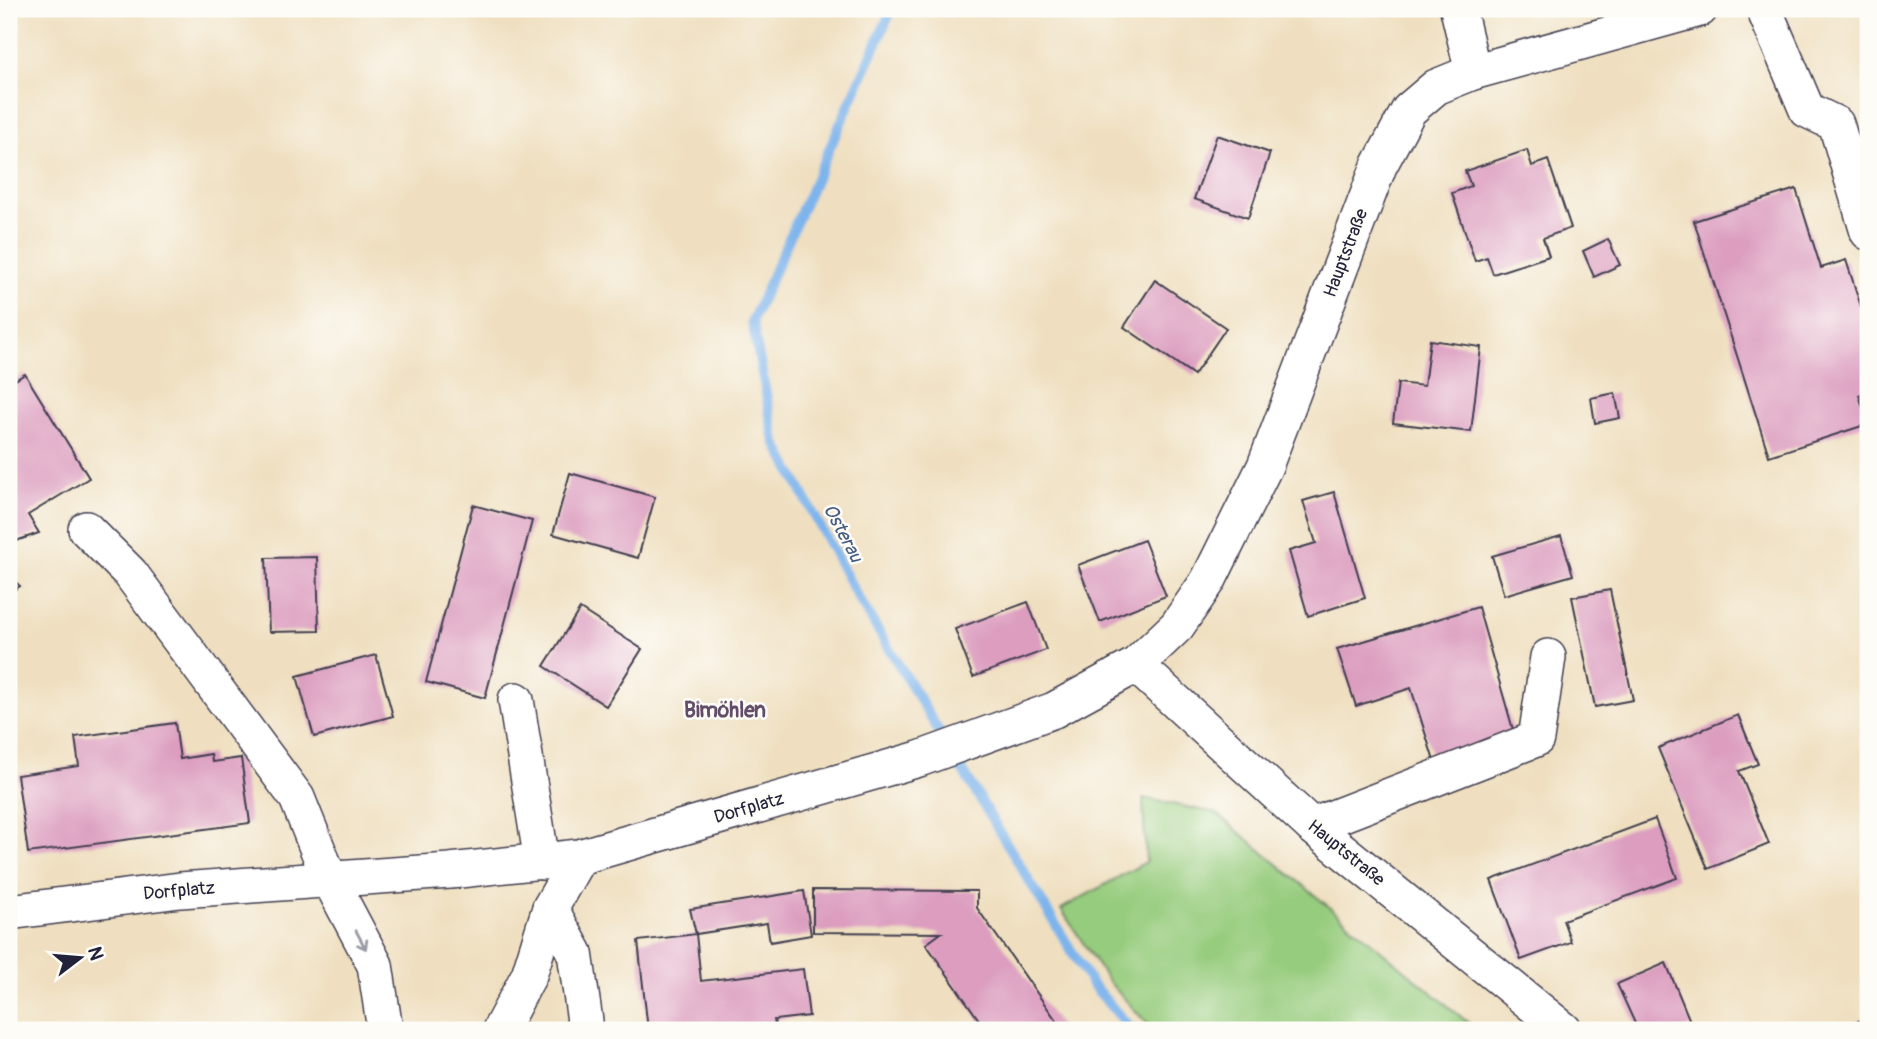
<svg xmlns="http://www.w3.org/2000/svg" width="1877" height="1039" viewBox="0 0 1877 1039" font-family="Pangolin,sans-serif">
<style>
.green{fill:#96cc7d;stroke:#5c775c;stroke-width:2}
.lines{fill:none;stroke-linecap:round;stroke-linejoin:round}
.stream{stroke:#7db4ec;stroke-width:10}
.building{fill:#dc9dbf}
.minor-casing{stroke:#413e4f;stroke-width:38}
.minor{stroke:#fff;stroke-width:35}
.oneway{stroke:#9c9ca7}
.labels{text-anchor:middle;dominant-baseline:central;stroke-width:5;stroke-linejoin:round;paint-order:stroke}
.street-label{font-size:18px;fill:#22223b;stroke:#fdfcf7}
.water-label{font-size:19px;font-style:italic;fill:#465c82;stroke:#fdfcf7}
.quarter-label{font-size:21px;font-weight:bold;fill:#634d69;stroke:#fdfcf7}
</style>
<rect width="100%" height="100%" fill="#fdfcf7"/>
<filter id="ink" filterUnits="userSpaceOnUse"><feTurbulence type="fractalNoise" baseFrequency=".0143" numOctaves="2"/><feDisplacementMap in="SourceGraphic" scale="14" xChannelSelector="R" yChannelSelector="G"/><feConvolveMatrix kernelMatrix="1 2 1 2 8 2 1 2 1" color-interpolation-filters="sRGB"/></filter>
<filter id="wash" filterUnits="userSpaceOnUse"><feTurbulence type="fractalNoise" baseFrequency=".00686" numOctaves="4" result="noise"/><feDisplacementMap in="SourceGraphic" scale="28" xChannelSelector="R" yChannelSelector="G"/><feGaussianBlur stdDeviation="1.57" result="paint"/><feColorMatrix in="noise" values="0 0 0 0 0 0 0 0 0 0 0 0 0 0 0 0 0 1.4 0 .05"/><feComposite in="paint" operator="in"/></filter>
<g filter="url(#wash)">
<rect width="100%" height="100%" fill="#efdfc0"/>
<path class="green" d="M1143,798l73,15 261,217h-324l-45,-49 -47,-72 85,-47z"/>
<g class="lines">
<path class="stream" d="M892,9l-140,312 23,120 81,153 235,389 41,47"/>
</g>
<g id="blocks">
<g class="building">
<path d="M1217,135l53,18 -22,65 -54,-19z"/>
<path d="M1527,150l5,16 16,-6 23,68 -28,10 6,18 -56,18 -6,-17 -12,4 -23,-68 19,-7 -6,-15z"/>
<path d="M1796,189l25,79 25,-8 22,68v64l-9,3 9,29 -99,32 -75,-235z"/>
<path d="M1608,239l12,26 -26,12 -11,-26z"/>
<path d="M1155,280l71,48 -32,47 -70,-48z"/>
<path d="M1430,340l51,7 -10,85 -78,-9 5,-40 26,3z"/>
<path d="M25,374l64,104 -61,37 11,18 -20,7 -8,7 -1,7 -1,-170z"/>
<path d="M1615,393l5,25 -25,5 -4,-25z"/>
<path d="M570,473l85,24 -17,61 -85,-24z"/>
<path d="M1334,492l31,106 -57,18 -19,-65 27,-8 -13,-42z"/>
<path d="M473,505l59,16 -47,177 -59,-16z"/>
<path d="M1561,536l12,39 -69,20 -12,-39z"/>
<path d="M1144,540l22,56 -66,26 -22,-57z"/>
<path d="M317,557l2,74 -50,1 -3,-74z"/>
<path d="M9,576l11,10 -11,7z"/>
<path d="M1610,590l23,110 -38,7 -23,-110z"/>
<path d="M1028,602l18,48 -73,27 -18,-48z"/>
<path d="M1478,607l38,133 -81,24 -24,-76 -55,18 -19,-57z"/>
<path d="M580,609l62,40 -36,57 -62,-40z"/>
<path d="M376,655l17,61 -79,21 -17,-61z"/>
<path d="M1738,715l20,49 -19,7 30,73 -61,25 -50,-121z"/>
<path d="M175,723l5,36 31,-5 1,8 29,-4 9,65 -222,30 -11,-78 62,-9 -4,-29z"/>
<path d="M1655,819l22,59 -114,42 8,22 -50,18 -30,-80z"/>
<path d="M813,890l164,1v17l86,122h-77l-60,-86 15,-11 -128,-1z"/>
<path d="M804,891l7,44 -41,7 -3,-19 -71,11 -6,-25z"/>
<path d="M696,934l5,47 102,-12 6,47 -35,4 1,5 -43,5h-84l-10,-89z"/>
<path d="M1666,963l26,63 -11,4h-43l-21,-46z"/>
<path d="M1863,1019l5,11h-29z"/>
</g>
</g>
</g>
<g filter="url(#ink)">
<use href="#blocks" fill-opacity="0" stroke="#413e4f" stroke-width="2"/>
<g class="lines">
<defs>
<g id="minor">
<path d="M1458,9l15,63"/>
<path d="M1764,9l43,101 29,14 32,108"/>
<path d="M86,529l44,44 167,225 33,82 45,85 10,65"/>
<path d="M1136,665l176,161 252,204"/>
<path d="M516,700l26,162"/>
<path d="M1312,826l224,-87 12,-82"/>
<path d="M550,908l25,45 10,68 -3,9"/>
<path d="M9,912l171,-22 270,-19 129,-14 340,-98 135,-49 82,-45 41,-39 31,-45 57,-115 114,-300 30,-56 27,-23 37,-15 227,-63"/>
<path d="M500,1030l29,-55 21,-67 29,-51"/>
</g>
</defs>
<use href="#minor" class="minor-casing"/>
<use href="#minor" class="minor"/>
</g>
<defs><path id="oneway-shaft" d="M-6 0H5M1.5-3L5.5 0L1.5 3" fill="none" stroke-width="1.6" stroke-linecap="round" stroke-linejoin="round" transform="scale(1.75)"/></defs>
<use class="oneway" href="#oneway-shaft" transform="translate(361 940) rotate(62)"/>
</g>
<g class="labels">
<g class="street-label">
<text transform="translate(1346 253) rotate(-69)">Hauptstraße</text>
<text transform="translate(749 808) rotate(-16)">Dorfplatz</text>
<text transform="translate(1346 853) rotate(39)">Hauptstraße</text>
<text transform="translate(179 891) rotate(-5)">Dorfplatz</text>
</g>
<g class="water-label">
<text transform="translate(843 533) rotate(62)">Osterau</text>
</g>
<g class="quarter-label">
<text x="725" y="710">Bimöhlen</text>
</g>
</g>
<rect width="1877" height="1039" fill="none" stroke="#fdfcf7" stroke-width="35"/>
<g transform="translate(80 958) rotate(74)" stroke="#fdfcf7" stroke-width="5" paint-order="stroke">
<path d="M0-5L12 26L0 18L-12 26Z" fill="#22223b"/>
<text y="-10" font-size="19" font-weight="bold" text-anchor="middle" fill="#22223b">N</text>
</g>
</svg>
